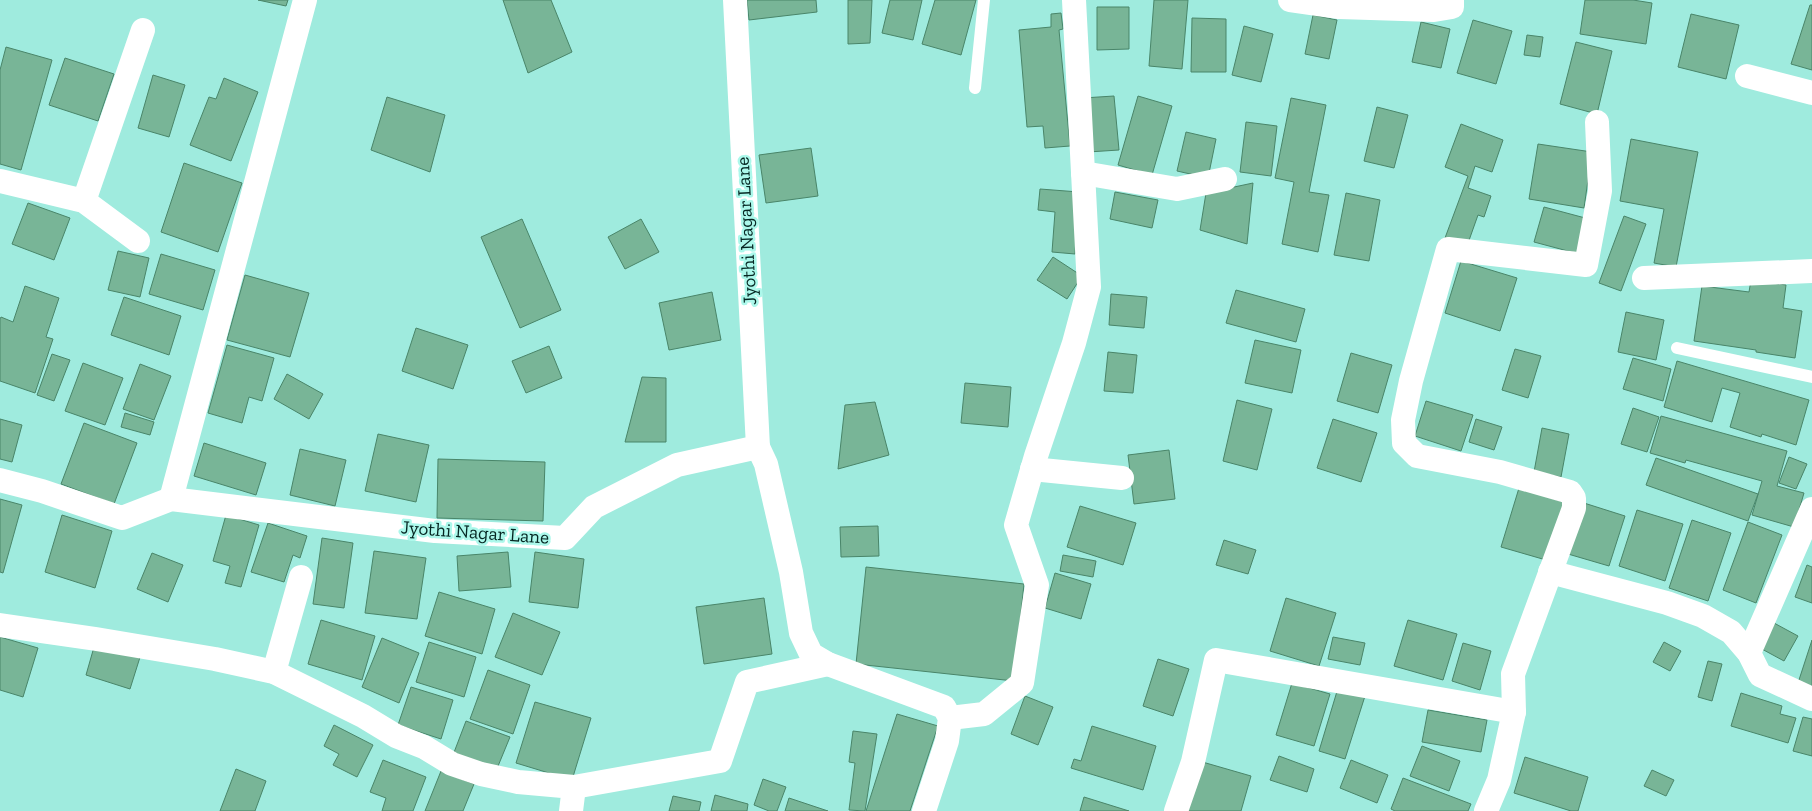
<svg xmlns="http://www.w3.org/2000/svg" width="1812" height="811" viewBox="0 0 1812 811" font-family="'Zilla Slab',serif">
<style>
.building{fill:#78b597;stroke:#498569}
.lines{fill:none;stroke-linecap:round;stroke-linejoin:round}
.lane{stroke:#fff;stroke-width:12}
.street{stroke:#fff;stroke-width:24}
.labels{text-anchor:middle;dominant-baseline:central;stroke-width:5;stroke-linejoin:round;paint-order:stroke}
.street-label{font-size:19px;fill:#052622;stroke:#acf8eb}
</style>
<rect width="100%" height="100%" fill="#9febde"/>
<g class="building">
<path d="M258,0h30l-2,6z"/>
<path d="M503,0h48l21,52 -44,21z"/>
<path d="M747,0h69l1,12 -68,8z"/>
<path d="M848,0h24l-2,43 -22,1z"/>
<path d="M890,0h32l-9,40 -31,-7z"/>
<path d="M935,0h41l-15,55 -39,-11z"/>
<path d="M1154,0h34l-6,69 -33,-3z"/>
<path d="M1585,0h48l19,3 -6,41 -66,-10z"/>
<path d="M1810,5h2v65l-21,-6z"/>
<path d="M1097,7h32v42l-32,1z"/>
<path d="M1061,13l2,16 -4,1 11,116 -25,2 -2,-22 -16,1 -8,-97 32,-3v-13z"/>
<path d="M1691,14l48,11 -13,54 -48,-12z"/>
<path d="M1313,15l24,5 -8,39 -24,-5z"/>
<path d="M1192,18l34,1v53h-35z"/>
<path d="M1473,20l39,11 -16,53 -39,-11z"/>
<path d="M1421,22l29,7 -9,39 -29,-6z"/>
<path d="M1244,26l29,8 -12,48 -29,-7z"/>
<path d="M1527,35l16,2 -3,20 -16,-2z"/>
<path d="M1576,42l36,9 -15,63 -37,-10z"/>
<path d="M6,47l46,13 -31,110 -21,-6v-94z"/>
<path d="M65,58l49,16 -16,47 -49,-16z"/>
<path d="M153,75l32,10 -16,52 -31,-9z"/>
<path d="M224,78l34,14 -27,69 -41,-16 19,-48 7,2z"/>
<path d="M1114,96l5,54 -31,2 -5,-54z"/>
<path d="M1138,96l34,10 -20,69 -34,-10z"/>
<path d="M387,97l58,18 -15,57 -59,-22z"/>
<path d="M1291,98l35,7 -17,87 20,3 -11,57 -36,-8 12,-62 -19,-4z"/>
<path d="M1377,107l31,8 -14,53 -30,-7z"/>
<path d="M1246,122l31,4 -6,50 -31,-4z"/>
<path d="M1461,124l42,16 -11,32 -17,-6 -7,22 23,8 -7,21 -6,-2 -11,31 -22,-8 23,-62 -23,-9z"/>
<path d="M1186,132l30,7 -8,39 -31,-7z"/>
<path d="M1631,139l67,13 -22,115 -22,-4 10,-54 -44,-8z"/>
<path d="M1538,144l54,8 -8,56 -55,-9z"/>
<path d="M811,148l7,48 -52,7 -7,-48z"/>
<path d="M184,163l58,20 -24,69 -57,-20z"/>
<path d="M1253,183l-6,61 -47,-14 6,-37z"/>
<path d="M1040,189l39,3 -4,62 -23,-2 3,-40 -17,-2z"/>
<path d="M1115,192l43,8 -6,28 -42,-9z"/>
<path d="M1346,193l34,7 -11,61 -35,-6z"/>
<path d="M28,203l42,15 -16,42 -42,-16z"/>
<path d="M1544,207l45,12 -10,35 -45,-12z"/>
<path d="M1624,216l22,8 -25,67 -22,-8z"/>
<path d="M522,219l39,91 -41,18 -39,-91z"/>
<path d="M641,219l18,33 -34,17 -17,-32z"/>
<path d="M118,251l31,7 -9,39 -32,-7z"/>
<path d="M161,254l54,16 -12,40 -54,-16z"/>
<path d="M1053,257l29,19 -15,23 -30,-19z"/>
<path d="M1461,261l56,17 -17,53 -55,-18z"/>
<path d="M245,275l64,18 -19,64 -63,-17z"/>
<path d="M1751,280l35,5 -3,23 19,3 -7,47 -39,-6v-2l-62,-9 8,-55 47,6z"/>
<path d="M25,286l34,12 -13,39 7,2 -18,54 -35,-12v-62l1,-2 12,5z"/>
<path d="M1236,290l69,19 -9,33 -70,-19z"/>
<path d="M712,292l9,48 -52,10 -10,-47z"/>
<path d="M1111,294l36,3 -3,31 -35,-3z"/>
<path d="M124,297l57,19 -12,39 -58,-20z"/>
<path d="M1626,312l38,8 -8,40 -38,-8z"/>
<path d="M416,328l52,17 -15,44 -51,-18z"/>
<path d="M1255,340l46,10 -9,43 -47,-10z"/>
<path d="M227,345l47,13 -12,43 -13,-4 -7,26 -34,-10z"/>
<path d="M549,346l13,32 -36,15 -14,-32z"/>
<path d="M1515,349l26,7 -13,42 -26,-8z"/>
<path d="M1108,352l29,3 -4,38 -29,-2z"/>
<path d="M1351,353l41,12 -14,48 -41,-12z"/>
<path d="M52,354l18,6 -16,41 -17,-6z"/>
<path d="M1633,358l38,11 -8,32 -40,-12z"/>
<path d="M1677,361l132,39 -13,45 -34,-11 -1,3 -31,-10 10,-34 -18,-5 -10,34 -48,-15z"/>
<path d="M83,363l40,15 -18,47 -40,-14z"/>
<path d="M140,364l31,12 -17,44 -31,-11z"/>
<path d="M287,374l36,20 -14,25 -35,-20z"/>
<path d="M642,377l24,1v64h-41z"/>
<path d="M965,383l46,4 -3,40 -47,-4z"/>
<path d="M1237,400l35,9 -15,61 -34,-9z"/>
<path d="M1426,401l47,14 -12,36 -46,-15z"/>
<path d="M875,402l14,53 -51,14 7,-64z"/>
<path d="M1633,408l26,9 -12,35 -26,-8z"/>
<path d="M125,413l29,9 -4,13 -29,-8z"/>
<path d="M1661,416l126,35 -10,35 27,7 -10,34 -42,-12 10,-34 -76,-21 -1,3 -35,-10z"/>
<path d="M0,419l22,6 -10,37 -12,-3z"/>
<path d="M1333,419l44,14 -16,49 -44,-14z"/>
<path d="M1476,419l26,8 -8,23 -25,-8z"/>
<path d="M84,423l53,20 -23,61 -53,-20z"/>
<path d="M1542,428l27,6 -8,43 -27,-5z"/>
<path d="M378,434l51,11 -13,57 -51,-11z"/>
<path d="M204,443l62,20 -10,32 -62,-19z"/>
<path d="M300,449l46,11 -11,46 -45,-11z"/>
<path d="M1169,450l6,49 -41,5 -6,-49z"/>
<path d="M1789,457l18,7 -11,25 -17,-6z"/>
<path d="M1656,458l102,36 -10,27 -102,-36z"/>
<path d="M438,459l107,3 -2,59 -106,-3z"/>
<path d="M1519,488l45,14 -18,58 -45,-13z"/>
<path d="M0,499l22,6 -19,68 -3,-1z"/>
<path d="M1584,503l41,13 -16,50 -41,-12z"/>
<path d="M1080,506l56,17 -13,42 -56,-18z"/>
<path d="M1637,510l46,14 -18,57 -46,-15z"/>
<path d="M62,515l50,16 -17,57 -50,-16z"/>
<path d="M226,515l33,10 -18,62 -16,-4 5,-17 -17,-5z"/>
<path d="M1692,520l39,13 -23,68 -39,-13z"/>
<path d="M1748,522l34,13 -26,68 -33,-13z"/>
<path d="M268,523l39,13 -7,22 -7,-3 -9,27 -33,-10z"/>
<path d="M878,526l1,30 -38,1 -1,-30z"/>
<path d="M322,538l31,5 -9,65 -31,-4z"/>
<path d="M1224,540l32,10 -8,24 -32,-9z"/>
<path d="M374,551l52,7 -9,61 -52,-6z"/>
<path d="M508,552l3,35 -52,4 -2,-35z"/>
<path d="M535,552l49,7 -6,49 -49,-6z"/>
<path d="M152,553l31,12 -15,37 -31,-13z"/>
<path d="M1063,555l33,6 -3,16 -33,-6z"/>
<path d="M1807,565l5,2v36l-17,-6z"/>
<path d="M866,567l158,17 -10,97 -158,-17z"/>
<path d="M1055,573l36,11 -10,35 -36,-11z"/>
<path d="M439,592l56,17 -13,45 -57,-18z"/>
<path d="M764,598l8,56 -68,10 -8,-57z"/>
<path d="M1286,598l50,15 -17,53 -49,-15z"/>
<path d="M513,613l47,19 -18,43 -47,-18z"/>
<path d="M321,620l54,16 -13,44 -54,-16z"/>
<path d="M1408,620l49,14 -14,46 -49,-14z"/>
<path d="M1774,623l24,13 -14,25 -24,-13z"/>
<path d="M0,637l38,11 -15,49 -23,-7z"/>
<path d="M1333,637l32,6 -5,22 -32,-6z"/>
<path d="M382,638l37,15 -20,50 -37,-16z"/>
<path d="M96,640l45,14 -11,35 -44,-14z"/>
<path d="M1812,640v51l-15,-5z"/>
<path d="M429,642l47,15 -12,40 -48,-15z"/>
<path d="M1664,642l17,9 -11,20 -17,-9z"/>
<path d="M1463,643l28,8 -11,39 -28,-9z"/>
<path d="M1158,659l31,10 -16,47 -30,-10z"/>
<path d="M1708,661l14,3 -10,37 -14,-4z"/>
<path d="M488,670l42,15 -17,49 -43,-15z"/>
<path d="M1292,683l38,11 -16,52 -38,-11z"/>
<path d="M411,687l42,13 -12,39 -43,-14z"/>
<path d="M1338,688l27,8 -20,63 -26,-8z"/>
<path d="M1741,693l41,13 -2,8 16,4 -8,25 -57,-17z"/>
<path d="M1025,696l28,11 -15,38 -27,-11z"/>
<path d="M535,702l56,16 -19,62 -56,-17z"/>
<path d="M1428,710l59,10 -6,32 -59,-10z"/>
<path d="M897,714l41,12 -28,85h-44z"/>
<path d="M1803,717l9,2v37l-19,-5z"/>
<path d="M466,721l44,16 -14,34 -43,-16z"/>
<path d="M334,725l39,20 -16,32 -24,-12 6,-11 -15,-8z"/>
<path d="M1092,726l64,20 -13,44 -72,-22 3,-9 7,2z"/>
<path d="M853,731l24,3 -12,77 -16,-1 6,-47 -6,-1z"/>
<path d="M1422,746l38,15 -11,30 -39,-15z"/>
<path d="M1279,756l35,13 -7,23 -37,-12z"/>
<path d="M1525,757l63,20 -10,34h-7l-57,-18z"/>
<path d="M383,760l43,17 -13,34h-31l4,-13 -16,-6z"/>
<path d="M1351,760l37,15 -11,28 -37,-15z"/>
<path d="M1199,761l52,15 -10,35h-57z"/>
<path d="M236,769l30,12 -11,30h-35z"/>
<path d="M1652,770l22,10 -8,16 -22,-10z"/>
<path d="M441,771l33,13 -11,27h-38z"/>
<path d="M1403,778l68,26 -3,7h-73l-4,-2z"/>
<path d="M763,779l23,8 -9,24h-8l-15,-6z"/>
<path d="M715,795l33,9 -1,7h-36z"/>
<path d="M673,796l28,6 -2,9h-30z"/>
<path d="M1084,797l45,14h-49z"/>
<path d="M789,798l39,13h-43z"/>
</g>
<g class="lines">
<g class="lane">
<path d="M975,88l9,-88"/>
<path d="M1677,348l135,29"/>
</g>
<g class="street">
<path d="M1290,0l49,7 95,3 18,-3v-7"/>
<path d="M1747,76l65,17"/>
<path d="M1083,173l94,16 48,-10"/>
<path d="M0,181l84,20 54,40"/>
<path d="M84,201l59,-171"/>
<path d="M1644,278l168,-7"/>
<path d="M758,447l8,17 25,108 10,61 10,21 17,10 116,43 6,11 -3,23 -23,70"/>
<path d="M1032,469l90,9"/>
<path d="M0,480l42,11 80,27 49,-19 264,32 130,7 29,-31 83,-42 81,-18 -23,-447"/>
<path d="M171,499l134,-499"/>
<path d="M1550,572l117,31 36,13 28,16 18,21 11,22 52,24"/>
<path d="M0,625l96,14 119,20 59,13 89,44 33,20 28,11 28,17 29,10 37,8 56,5 -3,24"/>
<path d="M1749,653l63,-144"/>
<path d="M274,672l27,-95"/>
<path d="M950,718l34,-4 38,-31 15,-98 -21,-60 20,-69 38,-113 15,-56 -15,-287"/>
<path d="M574,787l146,-26 27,-79 81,-18"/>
<path d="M1176,811l17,-49 23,-102 298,52"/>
<path d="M1486,811l13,-31 15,-68 -1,-38 61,-166v-10l-4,-6 -70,-20 -83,-16 -13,-13 -1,-23 8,-39 37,-132 138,16 14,-74 -3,-69"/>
</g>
</g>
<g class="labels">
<g class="street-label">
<text transform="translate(746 231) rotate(-93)">Jyothi Nagar Lane</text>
<text transform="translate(475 532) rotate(4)">Jyothi Nagar Lane</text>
</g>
</g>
</svg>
